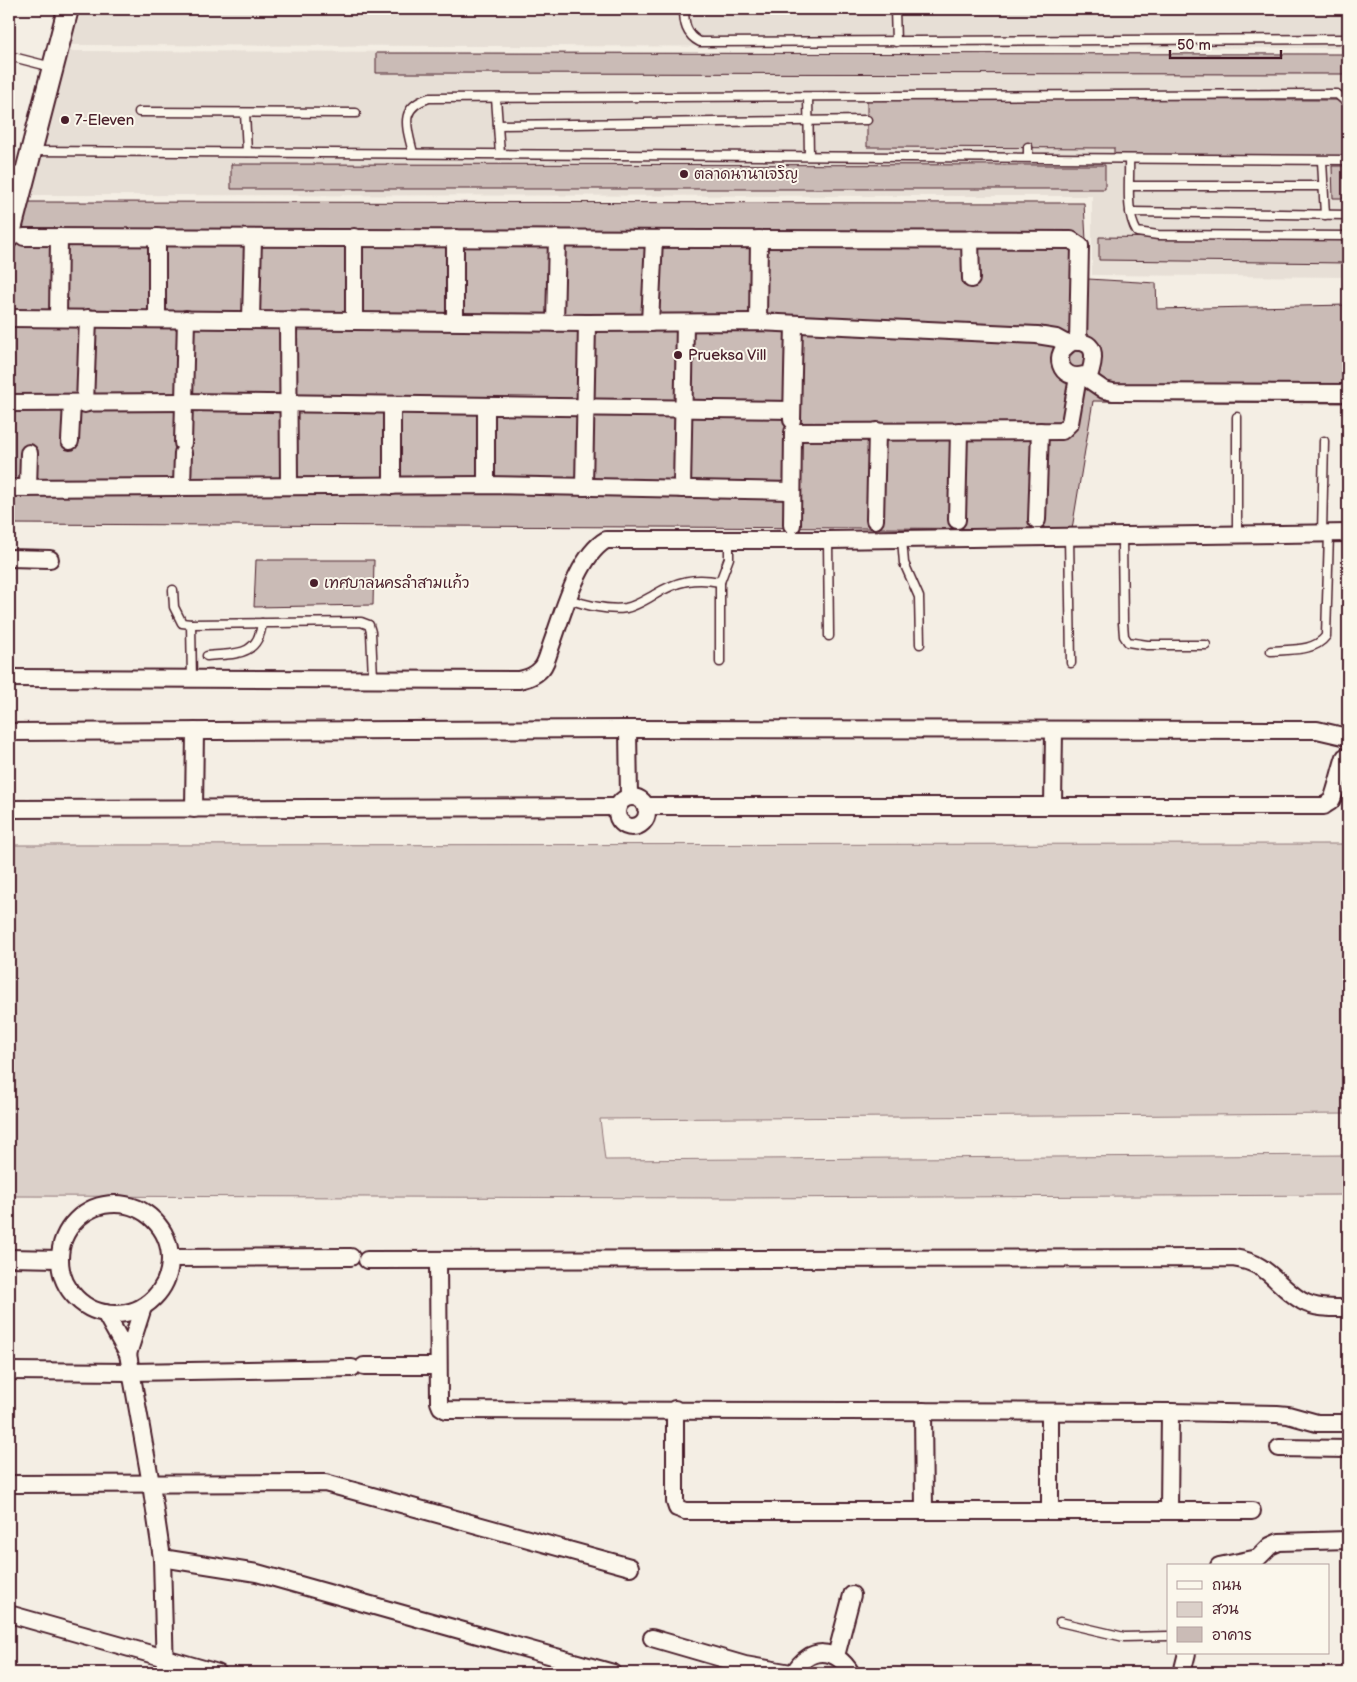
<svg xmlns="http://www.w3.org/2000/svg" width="1357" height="1682" viewBox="0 0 1357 1682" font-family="'Balsamiq Sans','Playpen Sans Thai',sans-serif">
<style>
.built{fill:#e7dfd6}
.green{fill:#dbd0c9;stroke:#92787a}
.building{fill:#cabbb6;stroke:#4a1f2b}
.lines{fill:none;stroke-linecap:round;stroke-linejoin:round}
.service-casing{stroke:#4a1f2b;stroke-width:11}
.minor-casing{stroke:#4a1f2b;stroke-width:20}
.tertiary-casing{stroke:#4a1f2b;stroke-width:24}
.service{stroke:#fbf7ec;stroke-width:8}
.minor{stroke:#fbf7ec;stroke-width:16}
.tertiary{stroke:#fbf7ec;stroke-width:20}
.poi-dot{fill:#4a1f2b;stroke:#fbf7ec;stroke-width:2}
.labels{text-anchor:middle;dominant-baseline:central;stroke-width:4;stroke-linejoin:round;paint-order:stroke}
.poi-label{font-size:15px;fill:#4a1f2b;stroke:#fbf7ec;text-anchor:start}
</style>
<rect width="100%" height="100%" fill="#f4eee4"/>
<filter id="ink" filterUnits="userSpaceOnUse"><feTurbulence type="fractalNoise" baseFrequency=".02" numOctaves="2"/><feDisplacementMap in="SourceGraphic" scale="10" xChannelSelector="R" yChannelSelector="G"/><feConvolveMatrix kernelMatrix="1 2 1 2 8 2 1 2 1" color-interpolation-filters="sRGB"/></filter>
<g filter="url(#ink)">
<g class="built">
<path d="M82,9h1266v39l-1278,-3z"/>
<path d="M51,51l1297,3v223l-256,-2v-79l-1079,-1z"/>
</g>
<path class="green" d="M1348,844v270l-748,5 5,41 743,-5v40l-612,3 -727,-2v-351z"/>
<g class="building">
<path d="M376,53l970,1v20l-970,-1z"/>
<path d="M867,99l481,1v56l-234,-1v-7l-247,-1z"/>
<path d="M231,164l874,1v24h-874z"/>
<path d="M1332,166h16v32h-15z"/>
<path d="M27,202l1057,1 4,76 68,4 1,26 191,-4v98l-255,-2 -21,128 -1063,-5v-254z"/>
<path d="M1099,237l249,3v23l-249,-3z"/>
<path d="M256,560h118l-1,45 -119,2z"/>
</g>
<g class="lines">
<defs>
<g id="service">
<path d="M684,9c0,14 2,26 16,33l648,-3"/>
<path d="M895,9l1,33"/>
<path d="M9,56l43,11"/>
<path d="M808,97l1,58"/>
<path d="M496,98l4,56"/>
<path d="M139,112l217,1"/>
<path d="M245,113l2,39"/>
<path d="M498,125l369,-5"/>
<path d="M33,151l1315,9"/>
<path d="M413,153c-6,-26 -15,-45 16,-55l908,-4 7,6"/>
<path d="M1028,157v-10"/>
<path d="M1129,160c1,22 -4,52 8,72l21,3 190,1"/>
<path d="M1322,161l3,54"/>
<path d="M1130,186h194"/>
<path d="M1130,212l218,3"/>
<path d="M1322,533l2,-92"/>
<path d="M1237,534v-117"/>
<path d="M1069,536l2,127"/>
<path d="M1122,536l1,87 1,13 4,6 19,3h59"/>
<path d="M902,539l2,24 15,34 1,47"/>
<path d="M828,540l1,96"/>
<path d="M720,582v80"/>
<path d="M173,590l1,17 8,16 9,1 1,56"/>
<path d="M568,599c18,6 39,12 58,9 10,-2 19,-8 28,-13 23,-14 40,-18 66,-13l9,-24v-18"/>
<path d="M191,624l170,-2 8,3 2,7 2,46"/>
<path d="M1271,651c19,-2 43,1 55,-15l3,-103"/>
<path d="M207,656c27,-3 51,2 55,-33"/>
<path d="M1060,1622l64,15 44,-1"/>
</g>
<g id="minor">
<path d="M9,174l16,4"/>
<path d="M24,237l1047,3 9,6 -2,96"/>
<path d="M354,237v83"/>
<path d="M970,239l1,40"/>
<path d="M9,318l578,5 171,-1 279,13 19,3 11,6"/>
<path d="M58,318l1,-81"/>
<path d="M157,319v-82"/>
<path d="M251,319l2,-81"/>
<path d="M288,320l1,165"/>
<path d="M455,321v-83"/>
<path d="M758,322l1,-83"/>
<path d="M555,323l2,-85"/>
<path d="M650,323l4,-84"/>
<path d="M1073,342c27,-2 21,20 15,37l-4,-4c-24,7 -34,-23 -11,-33z"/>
<path d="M1088,379l16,11 9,2 235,1"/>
<path d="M9,403l175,-1 608,8"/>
<path d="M85,404l3,-86"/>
<path d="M792,420l2,-96"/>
<path d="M70,441l2,-38"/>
<path d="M183,443l3,-124"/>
<path d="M486,485v-77"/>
<path d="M182,486l1,-33"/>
<path d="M392,486v-80"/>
<path d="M584,487l3,-164"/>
<path d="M9,488l477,-3 305,6"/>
<path d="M28,488l1,-35"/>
<path d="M682,489l3,-166"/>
<path d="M875,520l2,-89"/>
<path d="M957,520l2,-89"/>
<path d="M1037,520l3,-89"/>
<path d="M792,525l1,-93 269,-1 8,-8 8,-46"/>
<path d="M9,558l41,1"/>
<path d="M9,678l510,2c9,-2 16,-4 23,-12 5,-6 7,-17 10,-25 11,-30 26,-87 54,-103h222l520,-7"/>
<path d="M628,729l1,68"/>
<path d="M9,732l619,-3 689,1 26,6"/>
<circle cx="632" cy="812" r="15"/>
<path d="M645,806h679c2,-2 5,-3 7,-5 3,-2 11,-37 14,-44"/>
<path d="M1053,806l1,-76"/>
<path d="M9,809l608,-2"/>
<path d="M194,809l1,-78"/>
<circle cx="115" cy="1259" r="55"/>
<path d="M9,1258l50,1"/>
<path d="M171,1258l180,-1"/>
<path d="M367,1260l866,-2c37,5 41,26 69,43 14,8 31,7 46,7"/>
<path d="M438,1260l1,142 2,5 5,3 724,2 107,2 11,1 29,8h31"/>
<path d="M105,1313l23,41 23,130 11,74 3,115"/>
<path d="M128,1354l15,-47"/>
<path d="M364,1366h74"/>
<path d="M9,1371l122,1 221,-4"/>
<path d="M675,1409v93l2,6 8,3h567"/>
<path d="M923,1411l1,99"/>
<path d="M1279,1448l69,1"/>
<path d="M9,1484l316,-1 305,84"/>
<path d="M1050,1510v-98"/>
<path d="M1169,1510l1,-98"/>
<path d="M162,1558l95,15 356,100"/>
<path d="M1219,1566l39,-8 12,-12 9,-4 69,-2"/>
<path d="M9,1614l209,59"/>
<path d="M652,1638l93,27 46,8"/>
<path d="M836,1656l16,-61"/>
<path d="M794,1673c15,-27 42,-26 57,0"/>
<path d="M1182,1673l5,-20"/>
</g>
<path id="tertiary" d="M9,237l59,-228"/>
</defs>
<use href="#service" class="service-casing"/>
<use href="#minor" class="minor-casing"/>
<use href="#tertiary" class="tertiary-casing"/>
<use href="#service" class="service"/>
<use href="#minor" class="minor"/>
<use href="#tertiary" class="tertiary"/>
</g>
</g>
<g class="poi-dot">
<circle cx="65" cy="120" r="5"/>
<circle cx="684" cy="174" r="5"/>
<circle cx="678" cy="355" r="5"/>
<circle cx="314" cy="583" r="5"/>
</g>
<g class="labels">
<g class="poi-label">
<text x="75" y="120">7-Eleven</text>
<text x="694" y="174">ตลาดนานาเจริญ</text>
<text x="688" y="355">Prueksa Vill</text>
<text x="324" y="583">เทศบาลนครลำสามแก้ว</text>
</g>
</g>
<rect width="1357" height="1682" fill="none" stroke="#fbf7ec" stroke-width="30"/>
<rect x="15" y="15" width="1327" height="1652" fill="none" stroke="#4a1f2b" stroke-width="2" filter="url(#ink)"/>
<rect x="1167" y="1564" width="162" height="90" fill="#fbf7ec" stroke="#b4a19f"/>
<rect x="1177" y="1581" width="25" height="8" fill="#fbf7ec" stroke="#b4a19f"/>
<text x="1212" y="1590" font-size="15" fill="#4a1f2b">ถนน</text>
<rect x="1177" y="1602" width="25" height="15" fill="#dbd0c9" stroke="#b4a19f"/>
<text x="1212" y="1614" font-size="15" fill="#4a1f2b">สวน</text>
<rect x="1177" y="1627" width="25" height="15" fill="#cabbb6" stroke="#b4a19f"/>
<text x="1212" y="1640" font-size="15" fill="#4a1f2b">อาคาร</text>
<path d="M1170 50v8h111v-8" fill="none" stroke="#4a1f2b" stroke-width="2.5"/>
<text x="1177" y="50" font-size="15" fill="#4a1f2b" stroke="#fbf7ec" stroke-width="4" paint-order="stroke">50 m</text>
</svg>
